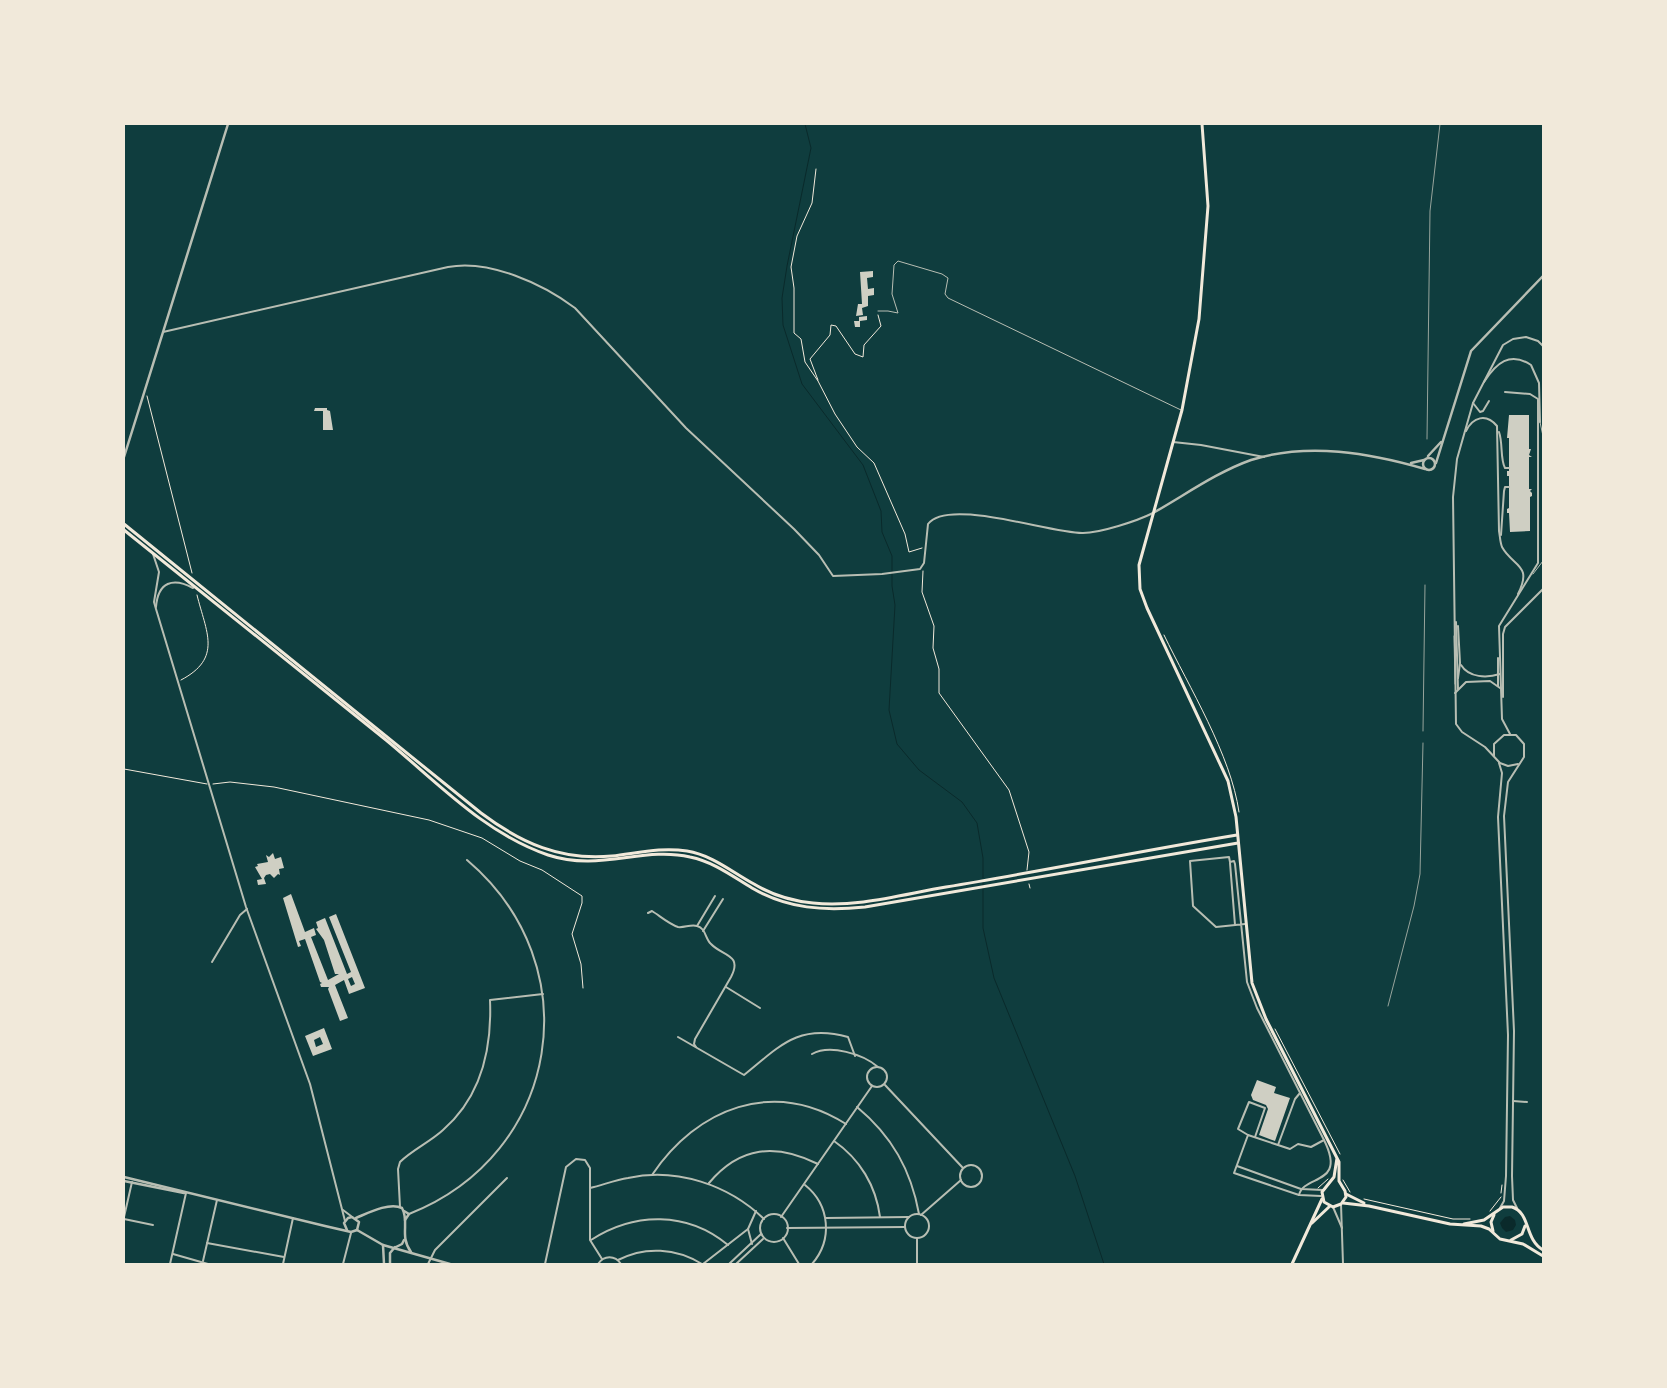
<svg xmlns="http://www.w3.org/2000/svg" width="1667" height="1388" font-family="'DejaVu Sans',sans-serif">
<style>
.water{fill:#0a2a2b}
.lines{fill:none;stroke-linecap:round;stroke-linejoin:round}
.stream{stroke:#0a2a2b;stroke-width:1}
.building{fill:#cfcfc3;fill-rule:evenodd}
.path{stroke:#f1e9da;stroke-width:1}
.service{stroke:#b8beb3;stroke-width:1}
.minor{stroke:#b8beb3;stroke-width:2}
.tertiary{stroke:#b8beb3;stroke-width:2.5}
.secondary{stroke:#f1e9da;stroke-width:3}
.rail{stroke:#97a49c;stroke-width:1}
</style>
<rect width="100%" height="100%" fill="#0f3d3e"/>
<!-- water -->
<path class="water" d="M1510,1216L1515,1220L1516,1225L1513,1230L1506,1232L1502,1228L1500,1223L1505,1217Z"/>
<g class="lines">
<!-- stream -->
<g class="stream">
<path d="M805,124L811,148L787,266L782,298L783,325L802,384L863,465L881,511L882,532L892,556V586L895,605L889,710L897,744L919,770L962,802L977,823L983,858V878"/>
<path d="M983,882V928L994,978L1075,1176L1104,1264"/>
</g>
</g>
<!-- building -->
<g class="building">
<path d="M873,271V277L867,278L868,289L874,288V295L868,296V306L862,308L863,315L856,316L858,304H862L860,272Z"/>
<path d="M867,316V320L860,321V327H855L854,321H859V317Z"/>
<path d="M315,408H327V410L330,411L333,430H323V411H314Z"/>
<path d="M1509,415H1529V449H1531L1529,455L1532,457H1529V489H1532L1530,491L1532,493V496L1530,497V531L1510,532L1509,513H1507V509L1509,508V476H1507V471H1509V438H1507Z"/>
<path d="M273,853L275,859L281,857L284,868L279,869L280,875L278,874L274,878L270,874L266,875L264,878L266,884L258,885L257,880L262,879L255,867L258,866L257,864L268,862L266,855L269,857Z"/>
<path d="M291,894L305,932L314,928L316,935L311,937L328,980L339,974H335L324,940L316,929L318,928L316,922L325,918L347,974L351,972L329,917L336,914L365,988L349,994L344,980L335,985L348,1018L340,1021L328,989L329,987H321L320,984L322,983L320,982L305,939L299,941L301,946L298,947L283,898ZM352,977L355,984L351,986L348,979Z"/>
<path d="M324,1028L332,1049L313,1056L305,1036ZM320,1037L323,1044L316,1047L314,1040Z"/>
<path d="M1257,1080L1276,1087L1274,1093L1290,1098L1275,1141L1259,1135L1268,1109L1266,1105L1253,1100L1251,1095Z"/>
</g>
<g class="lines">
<!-- path -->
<g class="path">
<path d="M816,169L812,203L797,236L791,267L794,288V333L801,339L805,362L818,381L835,414L857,447L874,463L905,534L909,552L922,548"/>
<path d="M818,380L810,359L830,335L831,325L836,326L855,354L863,357L864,345L881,326L878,315"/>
<path d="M147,396L192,573"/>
<path d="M923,571L922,592L934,626L933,648L939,669V693L1009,790L1029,852L1027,870"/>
<path d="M1164,635C1189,687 1231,755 1239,812"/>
<path d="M181,680C223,658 206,632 197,595"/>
<path d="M124,769L207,784"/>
<path d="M213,784L230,782L274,787L429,820L482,838L520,861L542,870L582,896V903L572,934L581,964L583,988"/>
<path d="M1029,884L1030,888"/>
<path d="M1275,1029L1340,1154"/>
<path d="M1343,1180L1350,1192"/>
<path d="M1318,1188L1328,1179"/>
<path d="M1501,1193L1502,1185"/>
<path d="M1364,1199L1453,1219H1470"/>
<path d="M1490,1211L1501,1197"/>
</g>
<!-- service -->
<g class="service">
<path d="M878,311H888L898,313L892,294L894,265L898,261L942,274L948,278L945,294L948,298L1181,410"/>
<path d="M1540,422L1543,436"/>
<path d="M1533,574L1543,561"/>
<path d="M1454,636L1455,684"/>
</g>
<!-- minor -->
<g class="minor">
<path d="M163,332L448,267C489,259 543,284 575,308L686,428L794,529L819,555L833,576L882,574L920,569L924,563L928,524C948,497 1052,534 1083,533C1100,533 1137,521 1153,513"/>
<path d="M1484,382C1496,363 1510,351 1531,365L1539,383L1540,422"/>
<path d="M1505,392L1530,394L1538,399V563L1499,626L1502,719L1510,734"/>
<path d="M1473,403L1480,412L1483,411L1489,401"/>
<path d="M1466,431C1473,417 1486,413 1497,426L1499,531C1500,536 1500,542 1502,547C1513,567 1533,564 1518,594"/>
<path d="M1499,432C1503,443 1500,459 1505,468H1509"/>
<path d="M1173,442L1201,445L1264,457"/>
<path d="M1501,535L1504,491L1505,487H1509"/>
<path d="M153,554L159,572L154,602L156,609L246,907L310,1084L345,1221"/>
<path d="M156,607C158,582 173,577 193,588"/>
<path d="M1456,622L1458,689"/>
<path d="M1498,658V686"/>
<path d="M1461,665C1469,678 1487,678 1500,674"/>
<path d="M1458,678L1460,663L1458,626"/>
<path d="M1455,693L1466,682L1490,681L1500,688"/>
<path d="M1503,697V634L1505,627L1543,589"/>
<path d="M1494,756V744L1504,735H1516L1524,744V757L1508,782L1504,816L1514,1031L1512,1176L1513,1200L1517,1208"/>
<path d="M1499,763L1502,773L1498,817L1508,1035L1506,1176L1504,1201L1500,1208"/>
<path d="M1518,764L1508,766L1500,763L1485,747L1462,732L1456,724L1453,497L1457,459L1473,403L1503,345L1513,339L1526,337L1538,341L1543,346"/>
<path d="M1230,863L1235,925"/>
<path d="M648,913L652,911C660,916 669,924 678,927C684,928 691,924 697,926C706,928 705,939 711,944C722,956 743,954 731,977L695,1039L694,1044L696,1047"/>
<path d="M1245,924C1235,925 1226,926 1216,927L1193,906L1190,861L1229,857L1230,862L1234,861L1235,864L1247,982L1257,1008L1324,1140L1311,1147L1298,1144L1290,1149L1248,1135L1234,1173L1299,1195L1321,1196"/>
<path d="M697,926L715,896"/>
<path d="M703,931L723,899"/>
<path d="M212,962L240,915L247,909"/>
<path d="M726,987L760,1008"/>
<path d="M678,1037L744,1075C779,1047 798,1023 848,1037L855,1056"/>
<path d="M812,1054C830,1044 863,1054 878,1067"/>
<circle cx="877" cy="1077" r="10"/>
<path d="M885,1085L963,1168"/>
<path d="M1513,1101L1527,1102"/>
<path d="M857,1107C892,1136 911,1170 919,1214"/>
<path d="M1248,1135L1238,1129L1249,1102L1265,1108L1255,1137"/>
<path d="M834,1141C860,1159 876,1186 880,1217"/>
<path d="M1278,1145L1295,1099L1300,1093"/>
<circle cx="971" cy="1176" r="11"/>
<path d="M1237,1166L1301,1189L1323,1190"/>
<path d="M652,1175C697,1108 773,1078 846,1124"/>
<path d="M709,1183C740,1146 776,1143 818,1164"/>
<path d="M805,1185C830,1205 833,1240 812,1264"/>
<path d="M590,1188C603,1185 615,1180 628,1178C676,1167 729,1185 764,1219"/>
<path d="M1299,1195C1304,1174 1347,1186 1324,1140"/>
<path d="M1341,1204L1343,1264"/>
<path d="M400,1207L398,1169L400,1162C412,1150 430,1142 443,1130C481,1097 492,1048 490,1000L543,994"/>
<path d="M1333,1207L1342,1228"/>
<path d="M343,1210L351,1216"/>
<path d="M409,1214C561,1154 591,965 467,860"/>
<circle cx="917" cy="1226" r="12"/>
<circle cx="774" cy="1228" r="14"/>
<path d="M921,1215L961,1180"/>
<path d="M124,1217L132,1182"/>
<path d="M781,1217L872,1086"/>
<path d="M826,1218L909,1217"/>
<path d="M124,1219L153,1225"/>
<path d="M787,1228L905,1227"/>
<path d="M783,1238L799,1264"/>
<path d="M917,1238V1264"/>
<path d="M591,1240C634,1212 687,1211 728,1245"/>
<path d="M207,1243L284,1257"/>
<path d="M752,1244L748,1229L756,1211"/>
<path d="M173,1254L208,1264"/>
<path d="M618,1260C645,1246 676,1248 702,1264"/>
<path d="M203,1261L217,1200"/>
<path d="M170,1264L186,1193"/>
<path d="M283,1264L293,1218"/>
<path d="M343,1264L351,1233"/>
<path d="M428,1264L435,1250L507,1178"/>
<path d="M545,1264L566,1167L576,1159L585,1160L590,1168V1240L602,1259"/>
<path d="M598,1264C604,1255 615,1255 621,1264"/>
<path d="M703,1264L748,1229"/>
<path d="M729,1264L761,1234"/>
<path d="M736,1264L763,1239"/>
</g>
<!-- tertiary -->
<g class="tertiary">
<path d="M1428,456L1441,442"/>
<path d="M124,457L228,124"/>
<circle cx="1429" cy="464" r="6"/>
<path d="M1411,463L1424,460"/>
<path d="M1436,463L1471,351L1543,276"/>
<path d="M1153,513C1185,495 1217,472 1251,460C1308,442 1370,453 1425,469"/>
<path d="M124,1177L325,1226L351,1232L357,1230"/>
<path d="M124,1181L184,1193"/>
<path d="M404,1211L409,1214L405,1220"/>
<path d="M356,1218C368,1213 389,1202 402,1208C410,1222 399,1236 411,1252"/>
<path d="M347,1230L344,1223L348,1218L352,1217L359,1222L357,1230"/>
<path d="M357,1230L383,1245L450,1264"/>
<path d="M383,1245L384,1264"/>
<path d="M396,1247L402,1244L404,1240"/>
<path d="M390,1264V1253L395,1247"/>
</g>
<!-- secondary -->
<g class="secondary">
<path d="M1202,124L1208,206L1199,319L1182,410L1139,565L1140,589L1147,608L1228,781L1236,817L1252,983L1266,1019L1339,1162V1181L1345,1191L1346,1197L1341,1204L1333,1207L1324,1202L1322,1192L1334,1177L1337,1158"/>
<path d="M124,524L481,813C521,843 561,861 612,856C638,853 661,847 687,851C712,855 732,872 754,884C772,895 792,901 813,903C856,908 904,894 946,887C1043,871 1140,851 1237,835"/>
<path d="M124,530C211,600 298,670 386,740C437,782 484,833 548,855C600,872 643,846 690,857C714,862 732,876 752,888C788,909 824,911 865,907L1238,843"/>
<path d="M1346,1194L1364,1203"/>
<path d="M1343,1203L1369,1206L1450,1224L1481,1226L1489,1229L1500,1239L1523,1244L1543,1256"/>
<path d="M1312,1223L1330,1206"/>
<path d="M1464,1224L1484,1220L1503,1207H1512C1531,1213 1524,1239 1543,1250"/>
<path d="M1493,1231L1491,1222L1494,1215"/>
<path d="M1511,1240L1522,1234L1525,1226"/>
<path d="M1292,1264L1322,1199"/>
</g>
<!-- rail -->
<g class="rail">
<path d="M1427,439L1430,211L1440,124"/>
<path d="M1423,731L1425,585"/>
<path d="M1388,1006L1414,906L1420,874L1423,743"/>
</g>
</g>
<!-- border -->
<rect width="1667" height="1388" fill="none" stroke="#f1e9da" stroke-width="250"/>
</svg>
